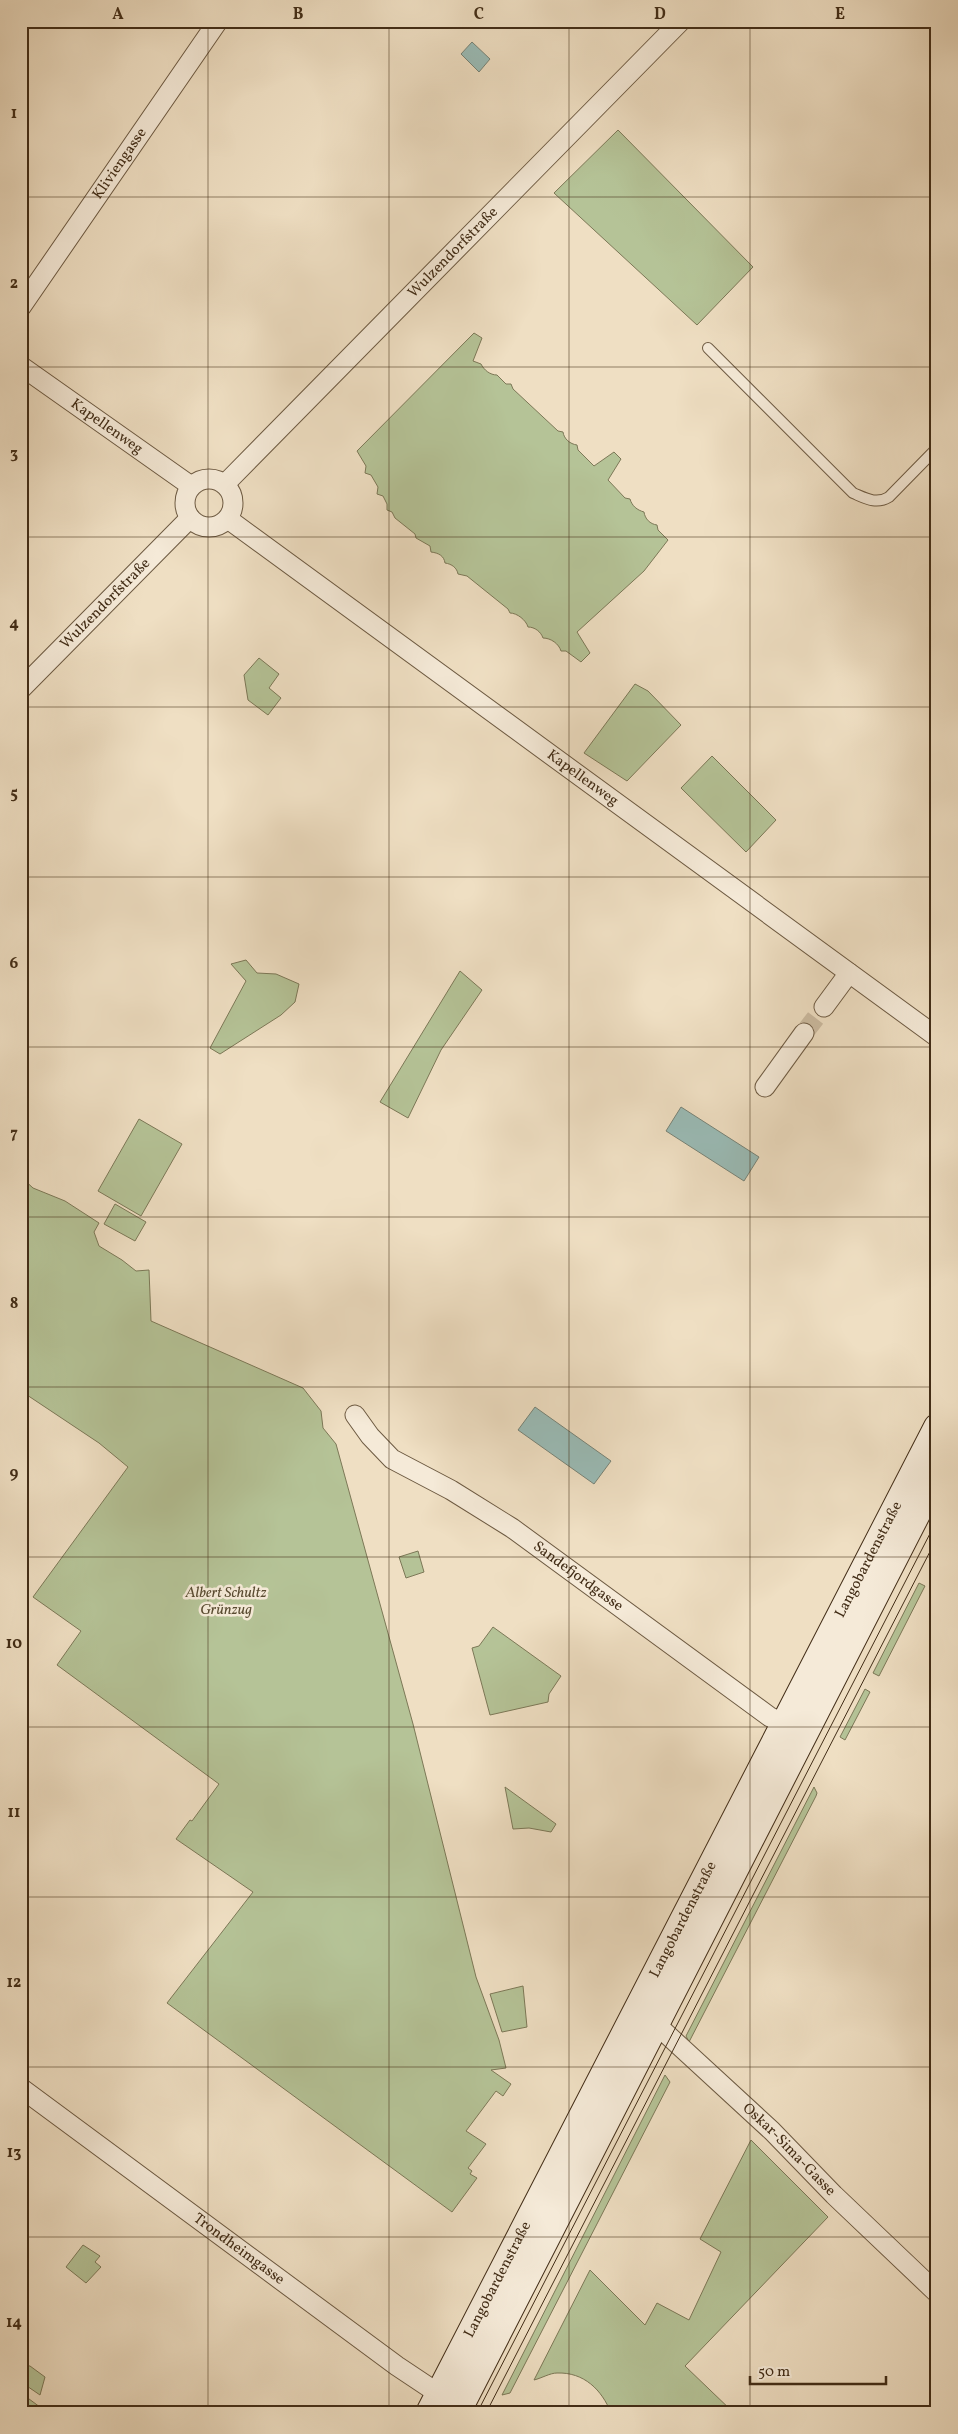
<svg xmlns="http://www.w3.org/2000/svg" width="958" height="2434" font-family="Vollkorn,serif">
<style>
.green{fill:#b5c397;stroke:#7c7857}
.water{fill:#9abcb7;stroke:#778377}
.lines{fill:none;stroke-linecap:round;stroke-linejoin:round}
.street-tunnel{stroke:#ccbba1;stroke-width:19;stroke-dasharray:19 9;stroke-linecap:butt}
.lane-casing{stroke:#6d5a42;stroke-width:12}
.street-casing{stroke:#6d5a42;stroke-width:21}
.secondary-casing{stroke:#422d17;stroke-width:28}
.lane{stroke:#f5ead8;stroke-width:10}
.street{stroke:#f5ead8;stroke-width:19}
.secondary{stroke:#f5ead8;stroke-width:26}
.tram{stroke:#422d17;stroke-width:1}
.grid{fill:none;stroke:#422d17;stroke-width:1;stroke-opacity:0.55}
.labels{text-anchor:middle;dominant-baseline:central;stroke-width:5;stroke-linejoin:round;paint-order:stroke}
.street-label{font-size:15px;fill:#422d17;stroke:#f5ead8}
.park-label{font-size:15px;font-style:italic;fill:#594b31;stroke:#f5ead8}
.neatline{fill:none;stroke:#422d17;stroke-width:2}
.grid-label{font-size:16px;text-anchor:middle;font-weight:bold;fill:#422d17}
</style>
<rect width="100%" height="100%" fill="#efdfc3"/>
<filter id="stains"><feTurbulence type="fractalNoise" baseFrequency=".004" numOctaves="4"/><feColorMatrix values="0 0 0 0 .2 0 0 0 0 .09 0 0 0 0 .02 0 0 0 .5 -.17"/></filter>
<radialGradient id="worn" r=".72"><stop offset=".6" stop-color="#630" stop-opacity="0"/><stop offset="1" stop-color="#630" stop-opacity=".3"/></radialGradient>
<!-- green -->
<g class="green">
<path d="M618,130L753,267L697,325L554,193Z"/>
<path d="M474,333L482,338L473,361L481,364C484,370 490,375 497,375L506,384H511L513,389L558,431L563,432C564,439 570,444 577,445L578,450L594,466L614,452L621,459L608,480L625,498L630,499C632,506 637,510 644,512C645,519 650,524 657,525L658,530L668,540L644,571L577,632L590,653L581,662L566,651H561C559,644 551,638 543,638C541,632 535,627 528,627C526,620 517,613 510,613L508,609L467,576L458,574C457,568 452,564 445,563C444,556 439,553 431,552L430,546L416,538L415,534L395,518L392,512L387,510V504L383,496L377,494L378,487L371,475L365,473L366,466L357,451Z"/>
<path d="M259,658L279,674L269,688L281,698L268,715L248,700L244,675Z"/>
<path d="M635,684L648,691L681,725L627,781L584,753Z"/>
<path d="M712,756L776,820L746,852L681,788Z"/>
<path d="M246,960L257,973L276,974L299,984L295,1002L281,1015L220,1054L210,1048L246,981L231,964Z"/>
<path d="M460,971L482,990L441,1050L408,1118L380,1102Z"/>
<path d="M139,1119L182,1144L141,1216L98,1191Z"/>
<path d="M21,1177L33,1188L65,1201L99,1223L94,1232L99,1246L122,1260L136,1271L149,1270L151,1321L303,1388L321,1411L323,1428L336,1444L413,1724L476,1977L499,2040L506,2068L491,2070L511,2084L503,2096L496,2091L466,2131L486,2144L468,2168L472,2171L470,2174L477,2178L452,2212L167,2003L253,1892L176,1839L190,1820L192,1821L219,1784L57,1665L81,1631L33,1597L128,1467L99,1443L21,1391Z"/>
<path d="M115,1204L146,1222L135,1241L104,1224Z"/>
<path d="M418,1551L424,1572L406,1578L399,1557Z"/>
<path d="M919,1583L925,1586L879,1676L873,1673Z"/>
<path d="M493,1627L561,1676L549,1694L548,1702L490,1715L472,1648L479,1646Z"/>
<path d="M865,1689L870,1692L845,1740L840,1737Z"/>
<path d="M505,1787L556,1824L551,1832L529,1828L513,1829Z"/>
<path d="M814,1787L817,1793L816,1796L689,2042L686,2036Z"/>
<path d="M523,1986L527,2027L502,2032L490,1994Z"/>
<path d="M665,2075L670,2082L510,2393L502,2395Z"/>
<path d="M751,2140L828,2217L685,2366L734,2413H611C602,2390 584,2372 557,2373C550,2373 542,2378 534,2380L590,2270L645,2325L657,2303L689,2320L721,2252L700,2239Z"/>
<path d="M83,2245L100,2256L95,2262L101,2267L86,2283L66,2267Z"/>
<path d="M21,2365L30,2366L45,2377L40,2395L21,2382Z"/>
<path d="M21,2393L48,2413H21Z"/>
</g>
<!-- water -->
<g class="water">
<path d="M472,42L490,59L479,72L461,54Z"/>
<path d="M681,1107L759,1157L744,1181L666,1131Z"/>
<path d="M535,1407L611,1461L594,1484L518,1430Z"/>
</g>
<g class="lines">
<!-- street-tunnel -->
<path class="street-tunnel" d="M804,1033L824,1007"/>
<!-- lane casing -->
<g class="lane-casing">
<path id="lane" d="M708,348L853,493C865,498 876,505 889,497L937,448"/>
</g>
<!-- street casing -->
<g class="street-casing">
<g id="street">
<path id="s1" d="M21,307L218,21"/>
<path id="s2" d="M21,366L191,486"/>
<circle cx="209" cy="503" r="24"/>
<path id="s3" d="M225,484L681,21"/>
<path id="s4" d="M228,519L937,1037"/>
<path id="s5" d="M21,689L190,518"/>
<path d="M824,1007L849,973"/>
<path d="M765,1087L804,1033"/>
<path id="s6" d="M355,1415L370,1436L392,1459L451,1490L512,1528L770,1717L795,1728"/>
<path id="s7" d="M647,2016L772,2131L834,2195L937,2293"/>
<path id="s8" d="M21,2088L397,2366L448,2400"/>
</g>
</g>
<!-- secondary casing -->
<g class="secondary-casing">
<g id="secondary">
<path id="s9" d="M429,2413L937,1427"/>
<path d="M457,2413L937,1475"/>
</g>
</g>
<!-- lane -->
<use href="#lane" class="lane"/>
<!-- street -->
<use href="#street" class="street"/>
<!-- secondary -->
<use href="#secondary" class="secondary"/>
<!-- tram -->
<g class="tram">
<path d="M477,2413L937,1520"/>
<path d="M486,2413L937,1538"/>
</g>
</g>
<!-- grid -->
<path class="grid" d="M208,21V2413M389,21V2413M569,21V2413M750,21V2413M21,197H937M21,367H937M21,537H937M21,707H937M21,877H937M21,1047H937M21,1217H937M21,1387H937M21,1557H937M21,1727H937M21,1897H937M21,2067H937M21,2237H937"/>
<g class="labels">
<!-- street labels -->
<g class="street-label">
<text stroke="none"><textPath href="#s1" startOffset="174">Kliviengasse</textPath></text>
<text stroke="none"><textPath href="#s3" startOffset="325">Wulzendorfstraße</textPath></text>
<text stroke="none"><textPath href="#s2" startOffset="105">Kapellenweg</textPath></text>
<text stroke="none"><textPath href="#s5" startOffset="120">Wulzendorfstraße</textPath></text>
<text stroke="none"><textPath href="#s4" startOffset="439">Kapellenweg</textPath></text>
<text stroke="none"><textPath href="#s9" startOffset="960">Langobardenstraße</textPath></text>
<text stroke="none"><textPath href="#s6" startOffset="278">Sandefjordgasse</textPath></text>
<text stroke="none"><textPath href="#s9" startOffset="555">Langobardenstraße</textPath></text>
<text stroke="none"><textPath href="#s7" startOffset="195">Oskar-Sima-Gasse</textPath></text>
<text stroke="none"><textPath href="#s8" startOffset="271">Trondheimgasse</textPath></text>
<text stroke="none"><textPath href="#s9" startOffset="150">Langobardenstraße</textPath></text>
</g>
<!-- park labels -->
<g class="park-label">
<text x="226" y="1593">Albert Schultz<tspan x="226" dy="17">Grünzug</tspan></text>
</g>
</g>
<!-- margin -->
<rect width="958" height="2434" fill="none" stroke="#efdfc3" stroke-width="55"/>
<!-- scale -->
<path d="M750 2376v8h136v-8" fill="none" stroke="#422d17" stroke-width="2.5"/>
<text x="758" y="2376" font-size="15" fill="#422d17" stroke="#f5ead8" stroke-width="4" paint-order="stroke">50 m</text>
<rect x="28" y="28" width="902" height="2378" class="neatline"/>
<g class="grid-label">
<text x="118" y="19">A</text>
<text x="298" y="19">B</text>
<text x="479" y="19">C</text>
<text x="660" y="19">D</text>
<text x="840" y="19">E</text>
<text x="14" y="118">1</text>
<text x="14" y="288">2</text>
<text x="14" y="458">3</text>
<text x="14" y="628">4</text>
<text x="14" y="798">5</text>
<text x="14" y="968">6</text>
<text x="14" y="1138">7</text>
<text x="14" y="1308">8</text>
<text x="14" y="1478">9</text>
<text x="14" y="1648">10</text>
<text x="14" y="1817">11</text>
<text x="14" y="1987">12</text>
<text x="14" y="2157">13</text>
<text x="14" y="2327">14</text>
</g>
<rect width="100%" height="100%" filter="url(#stains)"/>
<rect width="100%" height="100%" fill="url(#worn)"/>
</svg>
